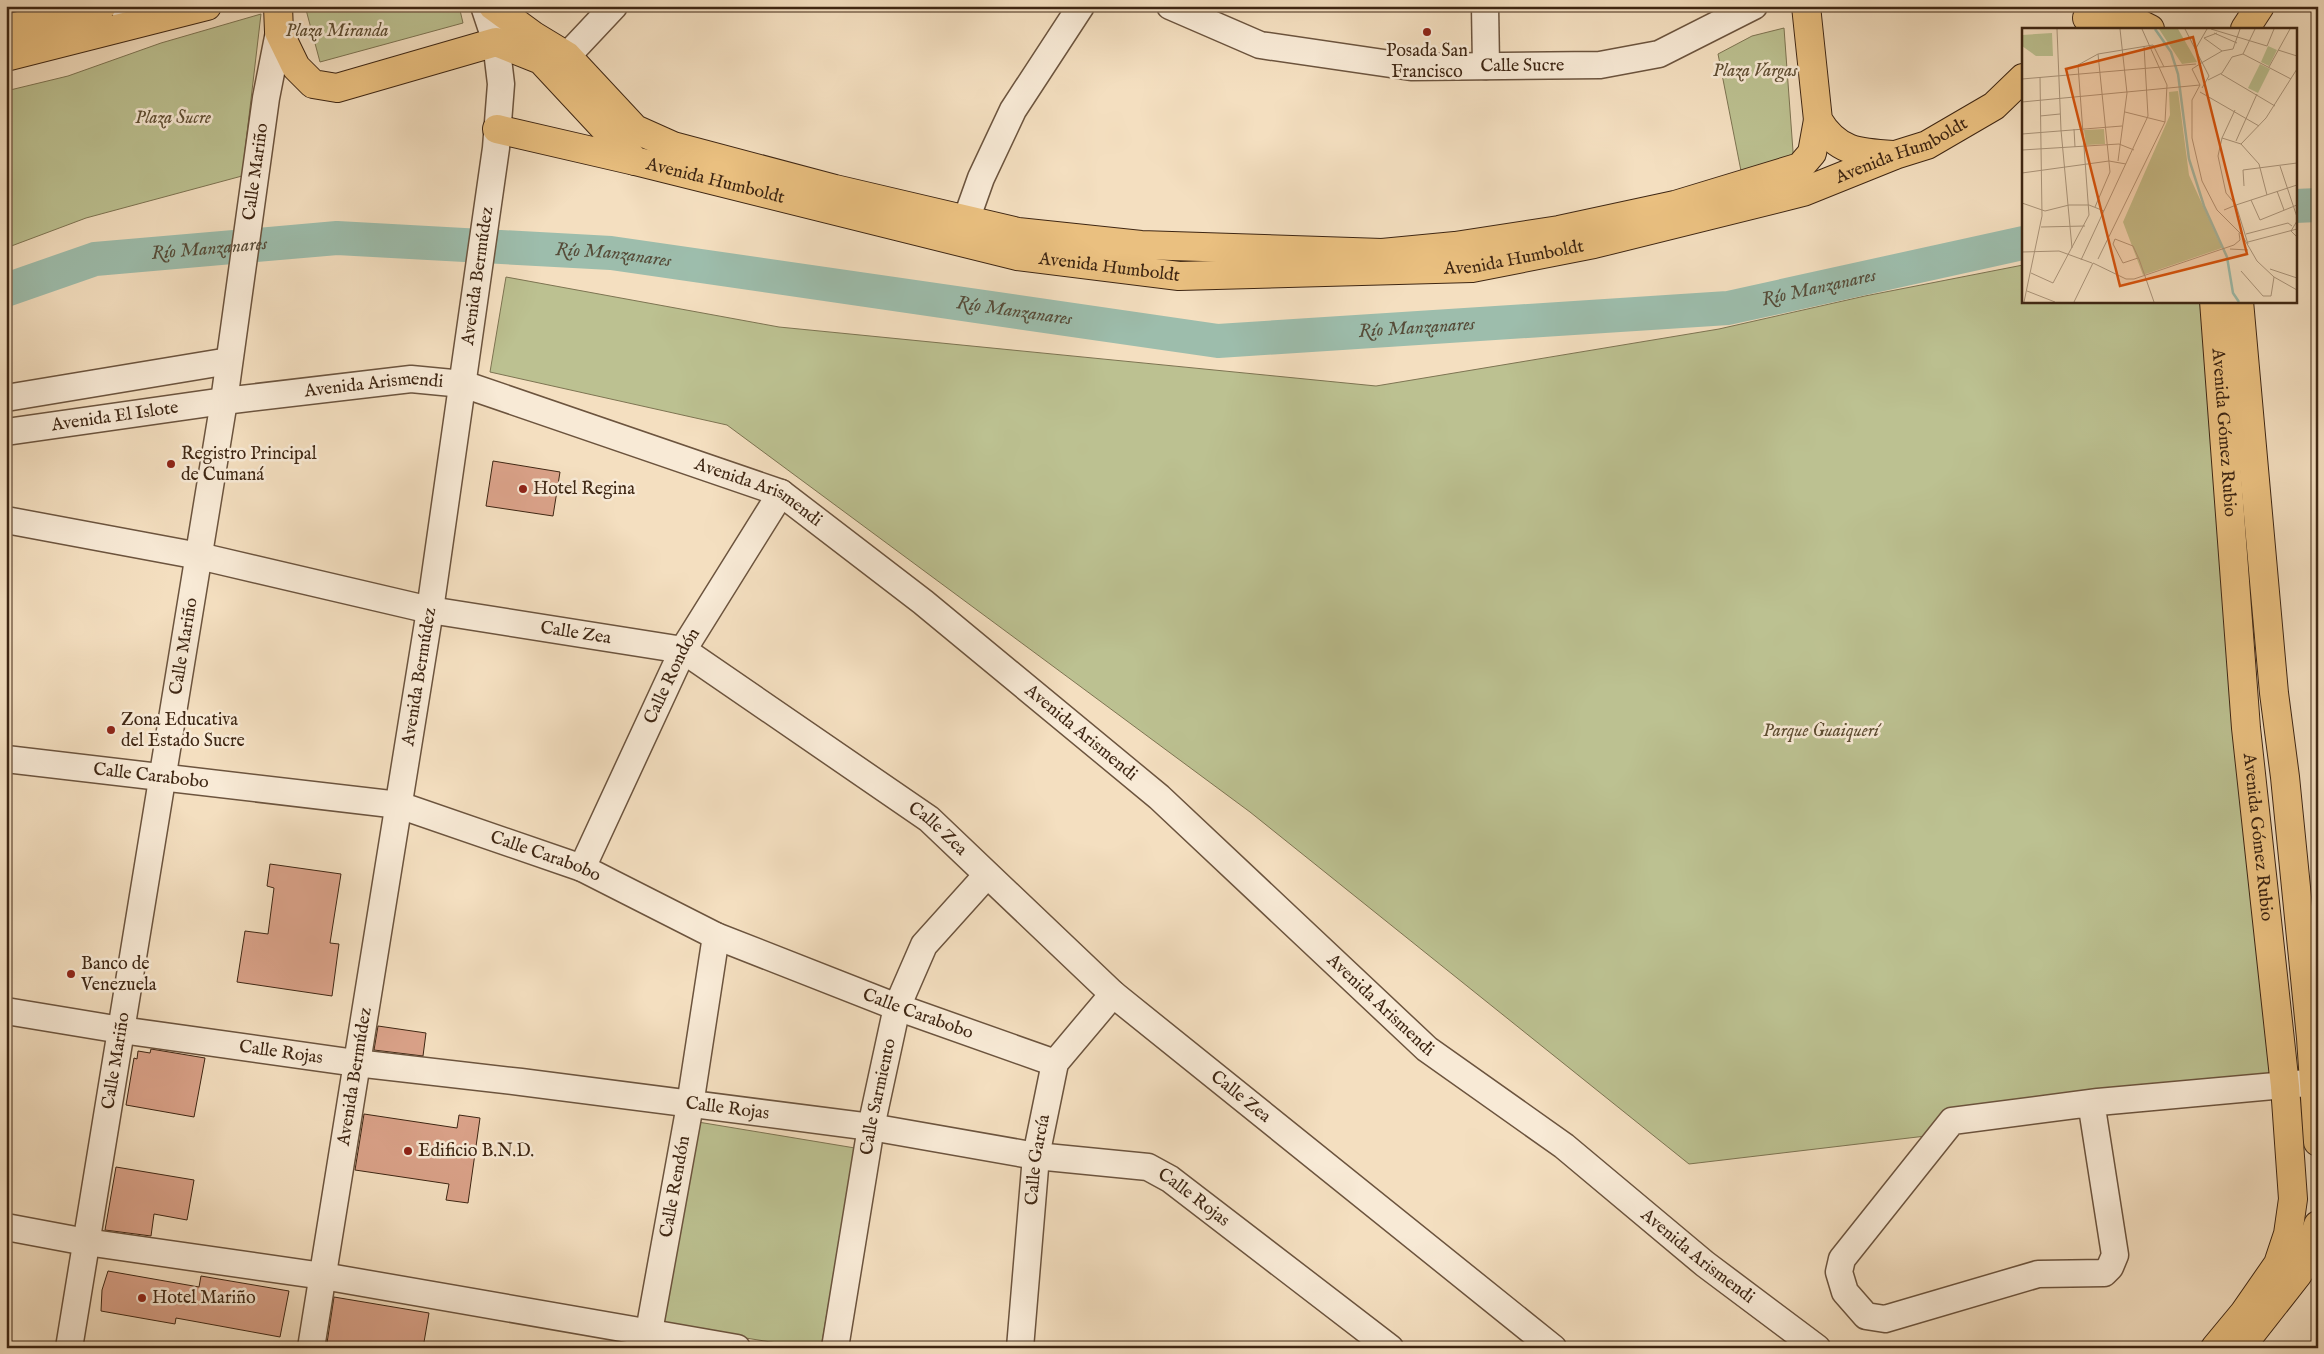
<svg xmlns="http://www.w3.org/2000/svg" width="2324" height="1354" font-family="'IM FELL English',serif">
<style>
.green{fill:#bcc191;stroke:#7d7452}
.lines{fill:none;stroke-linecap:round;stroke-linejoin:round}
.river{stroke:#9dbdac;stroke-width:34}
.building{fill:#daa289;stroke:#3e2613}
.minor-casing{stroke:#6c543e;stroke-width:29}
.major-casing{stroke:#3e2613;stroke-width:30}
.minor{stroke:#f8ead6;stroke-width:26}
.major{stroke:#eac080;stroke-width:28}
.poi-dot{fill:#8f2418;stroke:#f8ead6;stroke-width:2}
.labels{text-anchor:middle;dominant-baseline:central;stroke-width:5;stroke-linejoin:round;paint-order:stroke}
.park-label{font-size:18px;font-style:italic;fill:#5e4d32;stroke:#f8ead6}
.poi-label{font-size:18px;fill:#3e2613;stroke:#f8ead6;text-anchor:start}
.street-label{font-size:18px;fill:#3e2613;stroke:#f8ead6}
.water-label{font-size:19px;font-style:italic;fill:#564c39;stroke:#f8ead6}
.inset-river{fill:none;stroke:#9dbdac;stroke-width:2.5}
.inset-road{fill:none;stroke:#ab957b;stroke-width:1}
.view{fill:#d7540d;fill-opacity:0.15;stroke:#d7540d;stroke-width:2.5}
.inset-edge{fill:none;stroke:#3e2613;stroke-width:2.5}
</style>
<rect width="100%" height="100%" fill="#f4dfc0"/>
<filter id="stains"><feTurbulence type="fractalNoise" baseFrequency=".004" numOctaves="4"/><feColorMatrix values="0 0 0 0 .2 0 0 0 0 .09 0 0 0 0 .02 0 0 0 .5 -.17"/></filter>
<radialGradient id="worn" r=".72"><stop offset=".6" stop-color="#630" stop-opacity="0"/><stop offset="1" stop-color="#630" stop-opacity=".3"/></radialGradient>
<!-- green -->
<g class="green">
<path d="M305,6H459L463,23L320,62Z"/>
<path d="M261,14L242,176L86,218L6,248V91L68,76L161,43Z"/>
<path d="M1784,28L1794,165L1742,176L1718,54L1752,36Z"/>
<path d="M2023,265V301H2203L2273,1095L1689,1164L1250,812L727,425L490,372L506,277L779,327L1376,386L1719,329L1865,296Z"/>
<path d="M698,1122L855,1148L821,1348H809L663,1325Z"/>
</g>
<g class="lines">
<!-- river -->
<g class="river">
<path d="M2295,206L2318,205"/>
<path id="s1" d="M6,290L95,259L337,238L611,253L1218,341L1728,308L2023,243"/>
</g>
</g>
<!-- building -->
<g class="building">
<path d="M493,461L560,472L553,516L486,506Z"/>
<path d="M270,864L341,874L330,943L339,944L332,996L237,982L245,931L268,934L274,888L267,886Z"/>
<path d="M378,1026L426,1033L423,1056L374,1050Z"/>
<path d="M151,1049L205,1058L194,1117L126,1105L134,1058L137,1059L138,1051L150,1053Z"/>
<path d="M364,1114L457,1128L459,1115L480,1118L468,1203L446,1200L449,1184L355,1170Z"/>
<path d="M116,1167L194,1180L187,1220L154,1214L151,1236L105,1230Z"/>
<path d="M108,1271L199,1287L201,1276L289,1291L280,1337L176,1318L175,1324L101,1311L102,1290Z"/>
<path d="M334,1297L429,1313L423,1348H355L327,1343Z"/>
</g>
<g class="lines">
<!-- minor casing -->
<g class="minor-casing">
<g id="minor">
<path d="M123,6L132,25"/>
<path id="s2" d="M1170,6L1260,45L1411,67L1600,65L1659,54L1754,6"/>
<path d="M1485,6L1486,66"/>
<path d="M567,56L614,6"/>
<path d="M966,220L981,178L1013,110L1081,6"/>
<path d="M6,398L229,361"/>
<path id="s3" d="M6,432L224,401L411,379L463,384L781,493L923,602L1159,797L1427,1049L1564,1146L1705,1264L1817,1348"/>
<path id="s4" d="M6,520L199,556L430,610L683,650L929,819L1113,994L1553,1348"/>
<path id="s5" d="M6,759L399,805L582,868L716,936L897,1007L1055,1063"/>
<path id="s6" d="M582,868L683,650L781,493"/>
<path id="s7" d="M6,1011L121,1030L356,1063L521,1082L871,1127L1036,1156L1148,1167L1170,1179L1390,1348"/>
<path d="M2094,1104L2092,1108L2115,1255L2110,1267L2104,1273L2038,1274L1885,1319L1866,1316L1845,1292L1839,1272L1842,1259L1952,1121L2098,1102L2307,1083"/>
<path d="M6,1227L86,1242L323,1276L737,1348"/>
<path id="s8" d="M69,1348L224,401L266,98L279,32"/>
<path id="s9" d="M311,1348L430,610L496,148L501,84L496,42L484,6"/>
<path id="s10" d="M646,1348L690,1105L716,936"/>
<path id="s11" d="M835,1348L871,1127L897,1007L924,945L987,875"/>
<path id="s12" d="M1020,1348L1036,1156L1055,1063L1113,994"/>
</g>
</g>
<!-- major casing -->
<g class="major-casing">
<g id="major">
<path id="s13" d="M278,6L279,32L296,67L313,84L337,88L496,42L541,60L635,161L1017,256L1179,276L1472,268L1594,244L1803,192L1895,155L1927,145L1994,106L2023,78"/>
<path d="M493,6L534,36L567,56L635,129L673,146L835,189L1018,232L1141,245L1382,253L1455,246L1559,230L1675,205L1800,167L1812,153L1818,120"/>
<path d="M1806,6L1818,120C1837,152 1859,153 1894,155"/>
<path d="M2087,18L2132,20L2150,29"/>
<path d="M6,29L102,6"/>
<path d="M2245,29L2260,6"/>
<path d="M6,57L207,6"/>
<path d="M497,129L635,161"/>
<path id="s14" d="M2214,301L2246,728L2285,1086L2293,1199L2288,1234L2278,1264L2244,1313L2215,1348"/>
<path d="M2239,301L2274,693L2285,777L2311,1038L2318,1142"/>
<path d="M2240,1348L2298,1274L2305,1263L2318,1225"/>
</g>
</g>
<!-- minor -->
<use href="#minor" class="minor"/>
<!-- major -->
<use href="#major" class="major"/>
</g>
<!-- markers -->
<g class="poi-dot">
<circle cx="1427" cy="32" r="5"/>
<circle cx="171" cy="464" r="5"/>
<circle cx="523" cy="489" r="5"/>
<circle cx="111" cy="730" r="5"/>
<circle cx="71" cy="974" r="5"/>
<circle cx="408" cy="1151" r="5"/>
<circle cx="142" cy="1298" r="5"/>
</g>
<g class="labels">
<!-- park labels -->
<g class="park-label">
<text x="337" y="31">Plaza Miranda</text>
<text x="1755" y="71">Plaza Vargas</text>
<text x="173" y="118">Plaza Sucre</text>
<text x="1821" y="731">Parque Guaiquerí</text>
</g>
<!-- poi labels -->
<g class="poi-label">
<text x="1427" y="51" text-anchor="middle">Posada San<tspan x="1427" dy="21">Francisco</tspan></text>
<text x="181" y="454">Registro Principal<tspan x="181" dy="21">de Cumaná</tspan></text>
<text x="533" y="489">Hotel Regina</text>
<text x="121" y="720">Zona Educativa<tspan x="121" dy="21">del Estado Sucre</tspan></text>
<text x="81" y="964">Banco de<tspan x="81" dy="21">Venezuela</tspan></text>
<text x="418" y="1151">Edificio B.N.D.</text>
<text x="152" y="1298">Hotel Mariño</text>
</g>
<!-- street labels -->
<g class="street-label">
<text stroke="none"><textPath href="#s2" startOffset="362">Calle Sucre</textPath></text>
<text stroke="none"><textPath href="#s13" startOffset="1762">Avenida Humboldt</textPath></text>
<text stroke="none"><textPath href="#s8" startOffset="1191">Calle Mariño</textPath></text>
<text stroke="none"><textPath href="#s13" startOffset="548">Avenida Humboldt</textPath></text>
<text stroke="none"><textPath href="#s13" startOffset="1358">Avenida Humboldt</textPath></text>
<text stroke="none"><textPath href="#s13" startOffset="952">Avenida Humboldt</textPath></text>
<text stroke="none"><textPath href="#s9" startOffset="1085">Avenida Bermúdez</textPath></text>
<text stroke="none"><textPath href="#s3" startOffset="371">Avenida Arismendi</textPath></text>
<text stroke="none"><textPath href="#s3" startOffset="110">Avenida El Islote</textPath></text>
<text stroke="none"><textPath href="#s14" startOffset="132">Avenida Gómez Rubio</textPath></text>
<text stroke="none"><textPath href="#s3" startOffset="776">Avenida Arismendi</textPath></text>
<text stroke="none"><textPath href="#s4" startOffset="581">Calle Zea</textPath></text>
<text stroke="none"><textPath href="#s8" startOffset="711">Calle Mariño</textPath></text>
<text stroke="none"><textPath href="#s6" startOffset="212">Calle Rondón</textPath></text>
<text stroke="none"><textPath href="#s9" startOffset="680">Avenida Bermúdez</textPath></text>
<text stroke="none"><textPath href="#s3" startOffset="1181">Avenida Arismendi</textPath></text>
<text stroke="none"><textPath href="#s5" startOffset="146">Calle Carabobo</textPath></text>
<text stroke="none"><textPath href="#s4" startOffset="1001">Calle Zea</textPath></text>
<text stroke="none"><textPath href="#s14" startOffset="538">Avenida Gómez Rubio</textPath></text>
<text stroke="none"><textPath href="#s5" startOffset="551">Calle Carabobo</textPath></text>
<text stroke="none"><textPath href="#s3" startOffset="1586">Avenida Arismendi</textPath></text>
<text stroke="none"><textPath href="#s5" startOffset="956">Calle Carabobo</textPath></text>
<text stroke="none"><textPath href="#s7" startOffset="278">Calle Rojas</textPath></text>
<text stroke="none"><textPath href="#s8" startOffset="291">Calle Mariño</textPath></text>
<text stroke="none"><textPath href="#s9" startOffset="275">Avenida Bermúdez</textPath></text>
<text stroke="none"><textPath href="#s11" startOffset="255">Calle Sarmiento</textPath></text>
<text stroke="none"><textPath href="#s4" startOffset="1406">Calle Zea</textPath></text>
<text stroke="none"><textPath href="#s7" startOffset="728">Calle Rojas</textPath></text>
<text stroke="none"><textPath href="#s12" startOffset="189">Calle García</textPath></text>
<text stroke="none"><textPath href="#s10" startOffset="164">Calle Rendón</textPath></text>
<text stroke="none"><textPath href="#s7" startOffset="1208">Calle Rojas</textPath></text>
<text stroke="none"><textPath href="#s3" startOffset="1991">Avenida Arismendi</textPath></text>
</g>
<!-- water labels -->
<g class="water-label">
<text stroke="none"><textPath href="#s1" startOffset="209">Río Manzanares</textPath></text>
<text stroke="none"><textPath href="#s1" startOffset="614">Río Manzanares</textPath></text>
<text stroke="none"><textPath href="#s1" startOffset="1829">Río Manzanares</textPath></text>
<text stroke="none"><textPath href="#s1" startOffset="1019">Río Manzanares</textPath></text>
<text stroke="none"><textPath href="#s1" startOffset="1424">Río Manzanares</textPath></text>
</g>
</g>
<!-- overview -->
<g transform="translate(2022 28)">
<rect width="275" height="275" fill="#f4dfc0"/>
<path d="M137,1H156L175,34L160,36ZM30,5L31,28H14L0,18V7ZM246,18L255,22L247,38L239,34ZM238,36L248,41L236,65L226,60ZM156,63L167,147L200,220L121,247L101,194L148,87L147,64ZM82,101L83,116L64,117L62,102Z" fill="#bcc191"/>
<path class="inset-river" d="M133,1L149,24L156,46L167,131L182,178L205,229L211,265L217,274"/>
<path class="inset-road" d="M35,1L39,102L50,220M163,1L187,48L180,60M189,1L245,18L252,1M192,5L215,15M195,5L182,10L200,23M174,20L185,1M256,22L275,28M221,26L269,51M221,26L233,1M181,34L200,23L211,21L218,1M181,34L170,41L178,57L170,72V110L180,153L195,182L220,207L235,233L252,249L275,262M247,39L268,1M199,46L253,78M0,51L174,36M186,52L200,45L210,29L221,26M178,64L237,98M0,74L178,57M213,82L200,110L196,128L204,165L214,177L275,157M103,84L143,94M18,88L38,86M52,101L53,119M0,106L100,98M200,110L219,116L237,136L245,167M214,113L235,66M219,116L244,90L275,41M0,122L97,116L112,122M96,133L105,65L98,1M258,138L275,189M0,145L87,133L104,136M222,158L221,142L275,135M255,163L262,182M229,172L238,192L275,177M0,175L23,183L47,177H67L82,183M73,179L88,144L76,26M202,182L214,177L226,216M275,193L269,203L275,209M19,199L63,198M224,206L266,195L270,198M226,214L275,201M208,221L226,222M0,224L37,223L70,235M116,230L101,235L91,216L93,211L111,218L117,231L132,274M76,231L143,94L145,57L120,1M59,232L126,88L122,18M248,241L275,250M219,243L241,268H249L252,249M9,245L31,255L67,187L56,37L76,26L131,17L142,39M5,263L33,274M2,274L20,188L18,49M52,274L71,235L104,251H112L212,217L218,212L217,205"/>
<path class="view" d="M171,9L225,226L98,258L44,41Z"/>
<rect width="275" height="275" class="inset-edge"/>
</g>
<!-- margin -->
<rect width="2324" height="1354" fill="none" stroke="#f4dfc0" stroke-width="25"/>
<rect x="8" y="8" width="2309" height="1339" fill="none" stroke="#3e2613" stroke-width="2.5"/>
<rect x="12" y="12" width="2299" height="1329" fill="none" stroke="#3e2613"/>
<rect width="100%" height="100%" filter="url(#stains)"/>
<rect width="100%" height="100%" fill="url(#worn)"/>
</svg>
